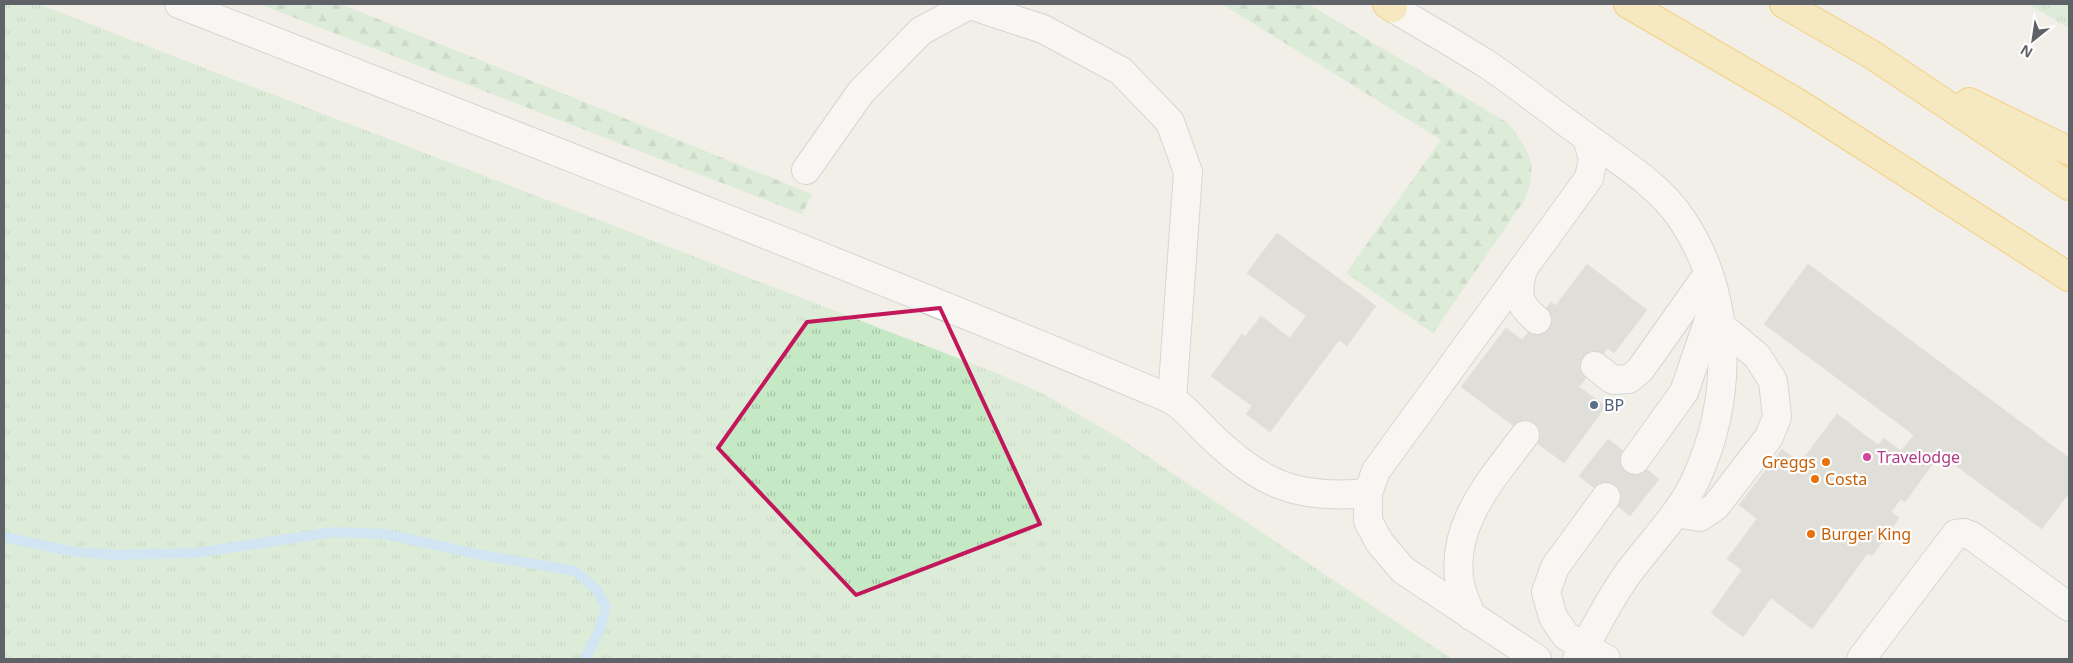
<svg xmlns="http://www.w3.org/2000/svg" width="2073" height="663" font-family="'Noto Sans',sans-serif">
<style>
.grass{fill:url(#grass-tufts)}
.forest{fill:url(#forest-firs)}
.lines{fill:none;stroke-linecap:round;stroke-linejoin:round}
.stream{stroke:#aadaff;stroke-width:10}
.building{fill:#cccac5;stroke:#d6d1c6}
.minor-tunnel{stroke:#ccccc8;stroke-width:28;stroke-dasharray:28 14;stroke-linecap:butt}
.minor-casing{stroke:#b5b8bc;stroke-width:30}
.highway-casing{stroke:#f9ab00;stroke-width:30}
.minor{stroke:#fff;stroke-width:28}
.highway{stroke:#fde293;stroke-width:28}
.marked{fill:none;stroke:#c2185b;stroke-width:4;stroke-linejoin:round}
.service-dot{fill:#5c6f8a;stroke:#fff;stroke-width:2}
.hotel-dot{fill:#d1479c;stroke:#fff;stroke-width:2}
.food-dot{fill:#e8710a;stroke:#fff;stroke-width:2}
.labels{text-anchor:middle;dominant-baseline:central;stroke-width:4.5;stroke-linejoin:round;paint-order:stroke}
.service-label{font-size:16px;fill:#4e5e75;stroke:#fff;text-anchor:start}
.hotel-label{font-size:16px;fill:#b23c85;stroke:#fff;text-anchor:start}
.food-label{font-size:16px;fill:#c56008;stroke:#fff;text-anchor:start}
</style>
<defs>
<pattern id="grass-tufts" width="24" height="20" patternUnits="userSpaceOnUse" patternTransform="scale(1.25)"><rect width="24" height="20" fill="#c5e8c5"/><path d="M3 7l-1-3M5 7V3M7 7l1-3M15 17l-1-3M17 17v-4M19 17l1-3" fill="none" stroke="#a3c0a4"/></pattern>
<pattern id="forest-firs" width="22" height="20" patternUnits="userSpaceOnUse" patternTransform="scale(1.25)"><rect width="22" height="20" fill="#c5e8c5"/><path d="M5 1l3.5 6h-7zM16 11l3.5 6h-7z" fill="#a3c0a4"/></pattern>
</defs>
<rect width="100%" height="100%" fill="#f1efe8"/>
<!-- grass -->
<g class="grass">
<path d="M4,4H38L999,374L1043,394L1121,439L1452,659H4Z"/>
<path d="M2028,4H2069V28Z"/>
</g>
<!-- forest -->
<g class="forest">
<path d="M259,4H341L812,194L802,214Z"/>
<path d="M1222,4H1308L1508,123C1529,151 1539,164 1525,199L1433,333L1346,273L1441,140Z"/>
</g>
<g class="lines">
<!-- stream -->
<path class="stream" d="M4,537L69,551L114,555L195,553L334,532L385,534L482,555L575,571L596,589L606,607L599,631L585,659"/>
</g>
<!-- building -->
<g class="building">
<path d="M1277,233L1376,306L1347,346L1339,340L1270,432L1246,414L1252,406L1211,376L1242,334L1245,337L1261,316L1290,338L1306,316L1247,273Z"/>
<path d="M1587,264L1647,310L1614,353L1554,308Z"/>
<path d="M1808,264L2069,458V493L2042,529L1940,454L1905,502L1901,499L1891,512L1899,518L1872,556L1868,553L1812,629L1771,598L1743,637L1711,613L1742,570L1727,559L1757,519L1739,505L1782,449L1800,463L1837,414L1878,445L1884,438L1901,451L1914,435L1764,324Z"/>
<path d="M1551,302L1610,345L1579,387L1606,406L1564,463L1461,387L1506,328L1522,340Z"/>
<path d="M1608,439L1659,479L1630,516L1579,476Z"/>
</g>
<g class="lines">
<!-- minor-tunnel -->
<g class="minor-tunnel">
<path d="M1537,320L1583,357"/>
<path d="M1525,435L1583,357L1595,366"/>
<path d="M1606,497L1635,460"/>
</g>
<!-- minor casing -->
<g class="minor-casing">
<g id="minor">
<path d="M179,4C509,133 839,261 1166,397C1183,404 1197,423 1210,435C1261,484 1296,500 1368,493"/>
<path d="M967,4L1043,29L1121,71L1170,122L1188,172L1172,400"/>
<path d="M1393,8C1425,27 1457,45 1488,65C1522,88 1554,114 1588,138C1620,162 1658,184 1681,218C1733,295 1734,396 1696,479C1680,514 1652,541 1629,572C1609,599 1595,630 1577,659"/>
<path d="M806,170L861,92L921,31L969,5"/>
<path d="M1523,269C1517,293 1516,303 1537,320"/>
<path d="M1595,366L1613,380L1629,379L1640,370L1708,274"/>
<path d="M1635,460L1684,392L1715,302"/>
<path d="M1676,513L1700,517L1716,506L1769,437L1777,417L1773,381L1757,356L1721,326"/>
<path d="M1471,616C1468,606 1462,595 1460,584C1449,525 1493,478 1525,435"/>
<path d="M1537,659L1403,570L1380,543L1368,521V493L1376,471L1589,178L1593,159L1587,138"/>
<path d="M1606,659L1566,636L1553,617L1546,592L1555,567L1606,497"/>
<path d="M1861,659L1956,534L1964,533L1972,536L2069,607"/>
</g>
</g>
<!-- highway casing -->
<g class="highway-casing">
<g id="highway">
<path d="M1387,4L1393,8"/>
<path d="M1628,4L1796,102L2069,277"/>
<path d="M1784,4L1871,54L2069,186"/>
<path d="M1969,102L2069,151"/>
</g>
</g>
<!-- minor -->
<use href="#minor" class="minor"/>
<!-- highway -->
<use href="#highway" class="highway"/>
</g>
<!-- marked area -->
<path d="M0 0H2073V663H0ZM940,308L1040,524L856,595L718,448L807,322Z" fill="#f1efe8" fill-opacity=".55" fill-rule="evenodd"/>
<path class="marked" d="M940,308L1040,524L856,595L718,448L807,322Z"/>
<!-- markers -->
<circle class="service-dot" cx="1594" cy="405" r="5"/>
<circle class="hotel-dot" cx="1867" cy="457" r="5"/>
<g class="food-dot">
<circle cx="1826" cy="462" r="5"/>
<circle cx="1815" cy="479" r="5"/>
<circle cx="1811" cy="534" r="5"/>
</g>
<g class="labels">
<!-- service labels -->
<g class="service-label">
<text x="1604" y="405">BP</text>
</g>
<!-- hotel labels -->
<g class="hotel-label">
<text x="1877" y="457">Travelodge</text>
</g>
<!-- food labels -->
<g class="food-label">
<text x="1816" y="462" text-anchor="end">Greggs</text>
<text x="1825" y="479">Costa</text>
<text x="1821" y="534">Burger King</text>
</g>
</g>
<!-- border -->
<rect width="2073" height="663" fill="none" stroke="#5f6368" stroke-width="10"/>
<!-- north arrow -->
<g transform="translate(2033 40) rotate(210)" stroke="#ffffff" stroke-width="4" paint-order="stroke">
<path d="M0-4L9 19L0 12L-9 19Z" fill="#5f6368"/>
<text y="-8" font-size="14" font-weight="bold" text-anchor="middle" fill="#5f6368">N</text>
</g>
</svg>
